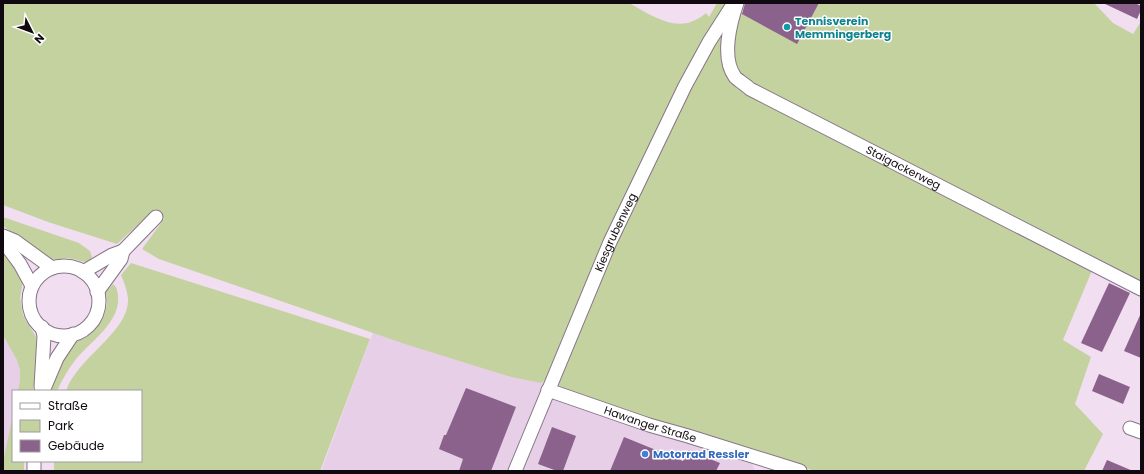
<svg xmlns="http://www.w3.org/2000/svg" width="1144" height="474" font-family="Poppins,sans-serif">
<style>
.built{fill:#e8cfe8}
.green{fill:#c4d2a0}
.building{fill:#8b628c}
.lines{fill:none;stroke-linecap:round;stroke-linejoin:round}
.minor-casing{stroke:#867586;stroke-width:15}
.minor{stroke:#fff;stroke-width:13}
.culture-dot{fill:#0f9aa8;stroke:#fff;stroke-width:1.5}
.shop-dot{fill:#3f7fe0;stroke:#fff;stroke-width:1.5}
.labels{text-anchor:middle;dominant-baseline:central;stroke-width:3;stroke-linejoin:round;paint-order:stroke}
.culture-label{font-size:11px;font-weight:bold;fill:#0d838f;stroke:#fff;text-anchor:start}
.street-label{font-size:11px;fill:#100910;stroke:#fff}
.shop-label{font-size:11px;font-weight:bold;fill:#366cbe;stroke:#fff;text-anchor:start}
</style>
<rect width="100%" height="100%" fill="#f1def1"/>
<!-- built -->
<g class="built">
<path d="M3,329L21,360L23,391H13V434L5,471H3Z"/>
<path d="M373,332L511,377L536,382H543L559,387L564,390L748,459L752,463L755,471H321Z"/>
</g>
<!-- green -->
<g class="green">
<path d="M3,3H629C655,17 679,36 706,13L709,17L717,3H726L546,380L541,383L511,377L405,344L159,259L142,249L164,219L155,209L117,244L48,222L3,205Z"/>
<path d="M819,3H1094L1113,23L1133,34L1140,23L1141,24V285L747,83L737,73L731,48L738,11L797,43Z"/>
<path d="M726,26L728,73L1093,268L1063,340L1091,357L1075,404L1103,434L1084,471H815L642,417L564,390L559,387L558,384L605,262L688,88Z"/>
<path d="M3,217L79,243L90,251L92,257L89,262C81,262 74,258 66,258C60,259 55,260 49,259L3,226Z"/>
<path d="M3,250L23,281L20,298L23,315L36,337V370L33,391H18L20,381V370L17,360L3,335Z"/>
<path d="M131,263L370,339L320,471H54V461H141V391H66C77,357 130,332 128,298C127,290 124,282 121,275Z"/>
<path d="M113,284C117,287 117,290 118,295C121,322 92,340 76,359C68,369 62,380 57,391H50L58,366L73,344L89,335L98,326L104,316L107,304L106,292Z"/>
<path d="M13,415V461H24V471H3V462Z"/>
</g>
<!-- building -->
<g class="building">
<path d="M745,3H819L797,44L742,14Z"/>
<path d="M1103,3H1135L1141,6V10L1137,19Z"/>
<path d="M1109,283L1130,293L1102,352L1081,343Z"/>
<path d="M1141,313V358L1124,351Z"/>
<path d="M1099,374L1130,387L1123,404L1092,391Z"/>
<path d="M466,388L516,407L491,471H459L463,459L439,449L444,435H446Z"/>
<path d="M552,427L576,436L563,471H557L538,464Z"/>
<path d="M624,437L683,461L688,450L720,463L716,471H610Z"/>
<path d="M1107,460L1133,471H1102Z"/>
</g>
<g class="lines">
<!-- minor casing -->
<g class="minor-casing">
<g id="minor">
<path id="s1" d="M737,3C730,23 721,58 735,77C739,81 746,85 750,89L1141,289"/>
<path d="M3,236L15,241L52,268"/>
<path d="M3,241L20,264L32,286"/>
<circle cx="64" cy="301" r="35"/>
<path d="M83,272L112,255L123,251"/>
<path d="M97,292L121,259L123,251L156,217"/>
<path d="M41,387L44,336L42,327"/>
<path id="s2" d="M548,390L649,425L688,436L800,471"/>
<path d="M43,391L57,358L73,334"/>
<path d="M1130,428L1141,432"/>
<path d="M34,461V471"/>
<path id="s3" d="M515,471L610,242L685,86L709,42L732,6"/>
</g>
</g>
<!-- minor -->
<use href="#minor" class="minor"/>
</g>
<!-- markers -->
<circle class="culture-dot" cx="787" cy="27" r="4"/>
<circle class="shop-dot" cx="645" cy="454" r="4"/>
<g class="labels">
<!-- culture labels -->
<g class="culture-label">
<text x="795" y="21">Tennisverein<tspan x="795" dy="13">Memmingerberg</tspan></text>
</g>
<!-- street labels -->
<g class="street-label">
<text stroke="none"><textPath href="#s1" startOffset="268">Staigackerweg</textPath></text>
<text stroke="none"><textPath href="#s3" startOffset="259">Kiesgrubenweg</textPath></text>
<text stroke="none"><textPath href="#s2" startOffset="108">Hawanger Straße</textPath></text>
</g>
<!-- shop labels -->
<g class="shop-label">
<text x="653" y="454">Motorrad Ressler</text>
</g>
</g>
<!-- border -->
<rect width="1144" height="474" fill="none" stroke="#100910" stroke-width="8"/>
<!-- legend -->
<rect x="12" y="390" width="130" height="72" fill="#ffffff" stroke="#9f9d9f"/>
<rect x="20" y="403" width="20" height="6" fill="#ffffff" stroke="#9f9d9f"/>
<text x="48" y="410" font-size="12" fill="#100910">Straße</text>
<rect x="20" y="420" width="20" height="12" fill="#c4d2a0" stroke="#9f9d9f"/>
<text x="48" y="430" font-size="12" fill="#100910">Park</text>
<rect x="20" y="440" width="20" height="12" fill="#8b628c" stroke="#9f9d9f"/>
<text x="48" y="450" font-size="12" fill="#100910">Gebäude</text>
<!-- north arrow -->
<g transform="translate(32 32) rotate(132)" stroke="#ffffff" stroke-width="3" paint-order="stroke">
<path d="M0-3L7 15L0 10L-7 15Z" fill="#100910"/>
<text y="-6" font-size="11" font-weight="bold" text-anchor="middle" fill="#100910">N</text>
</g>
</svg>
